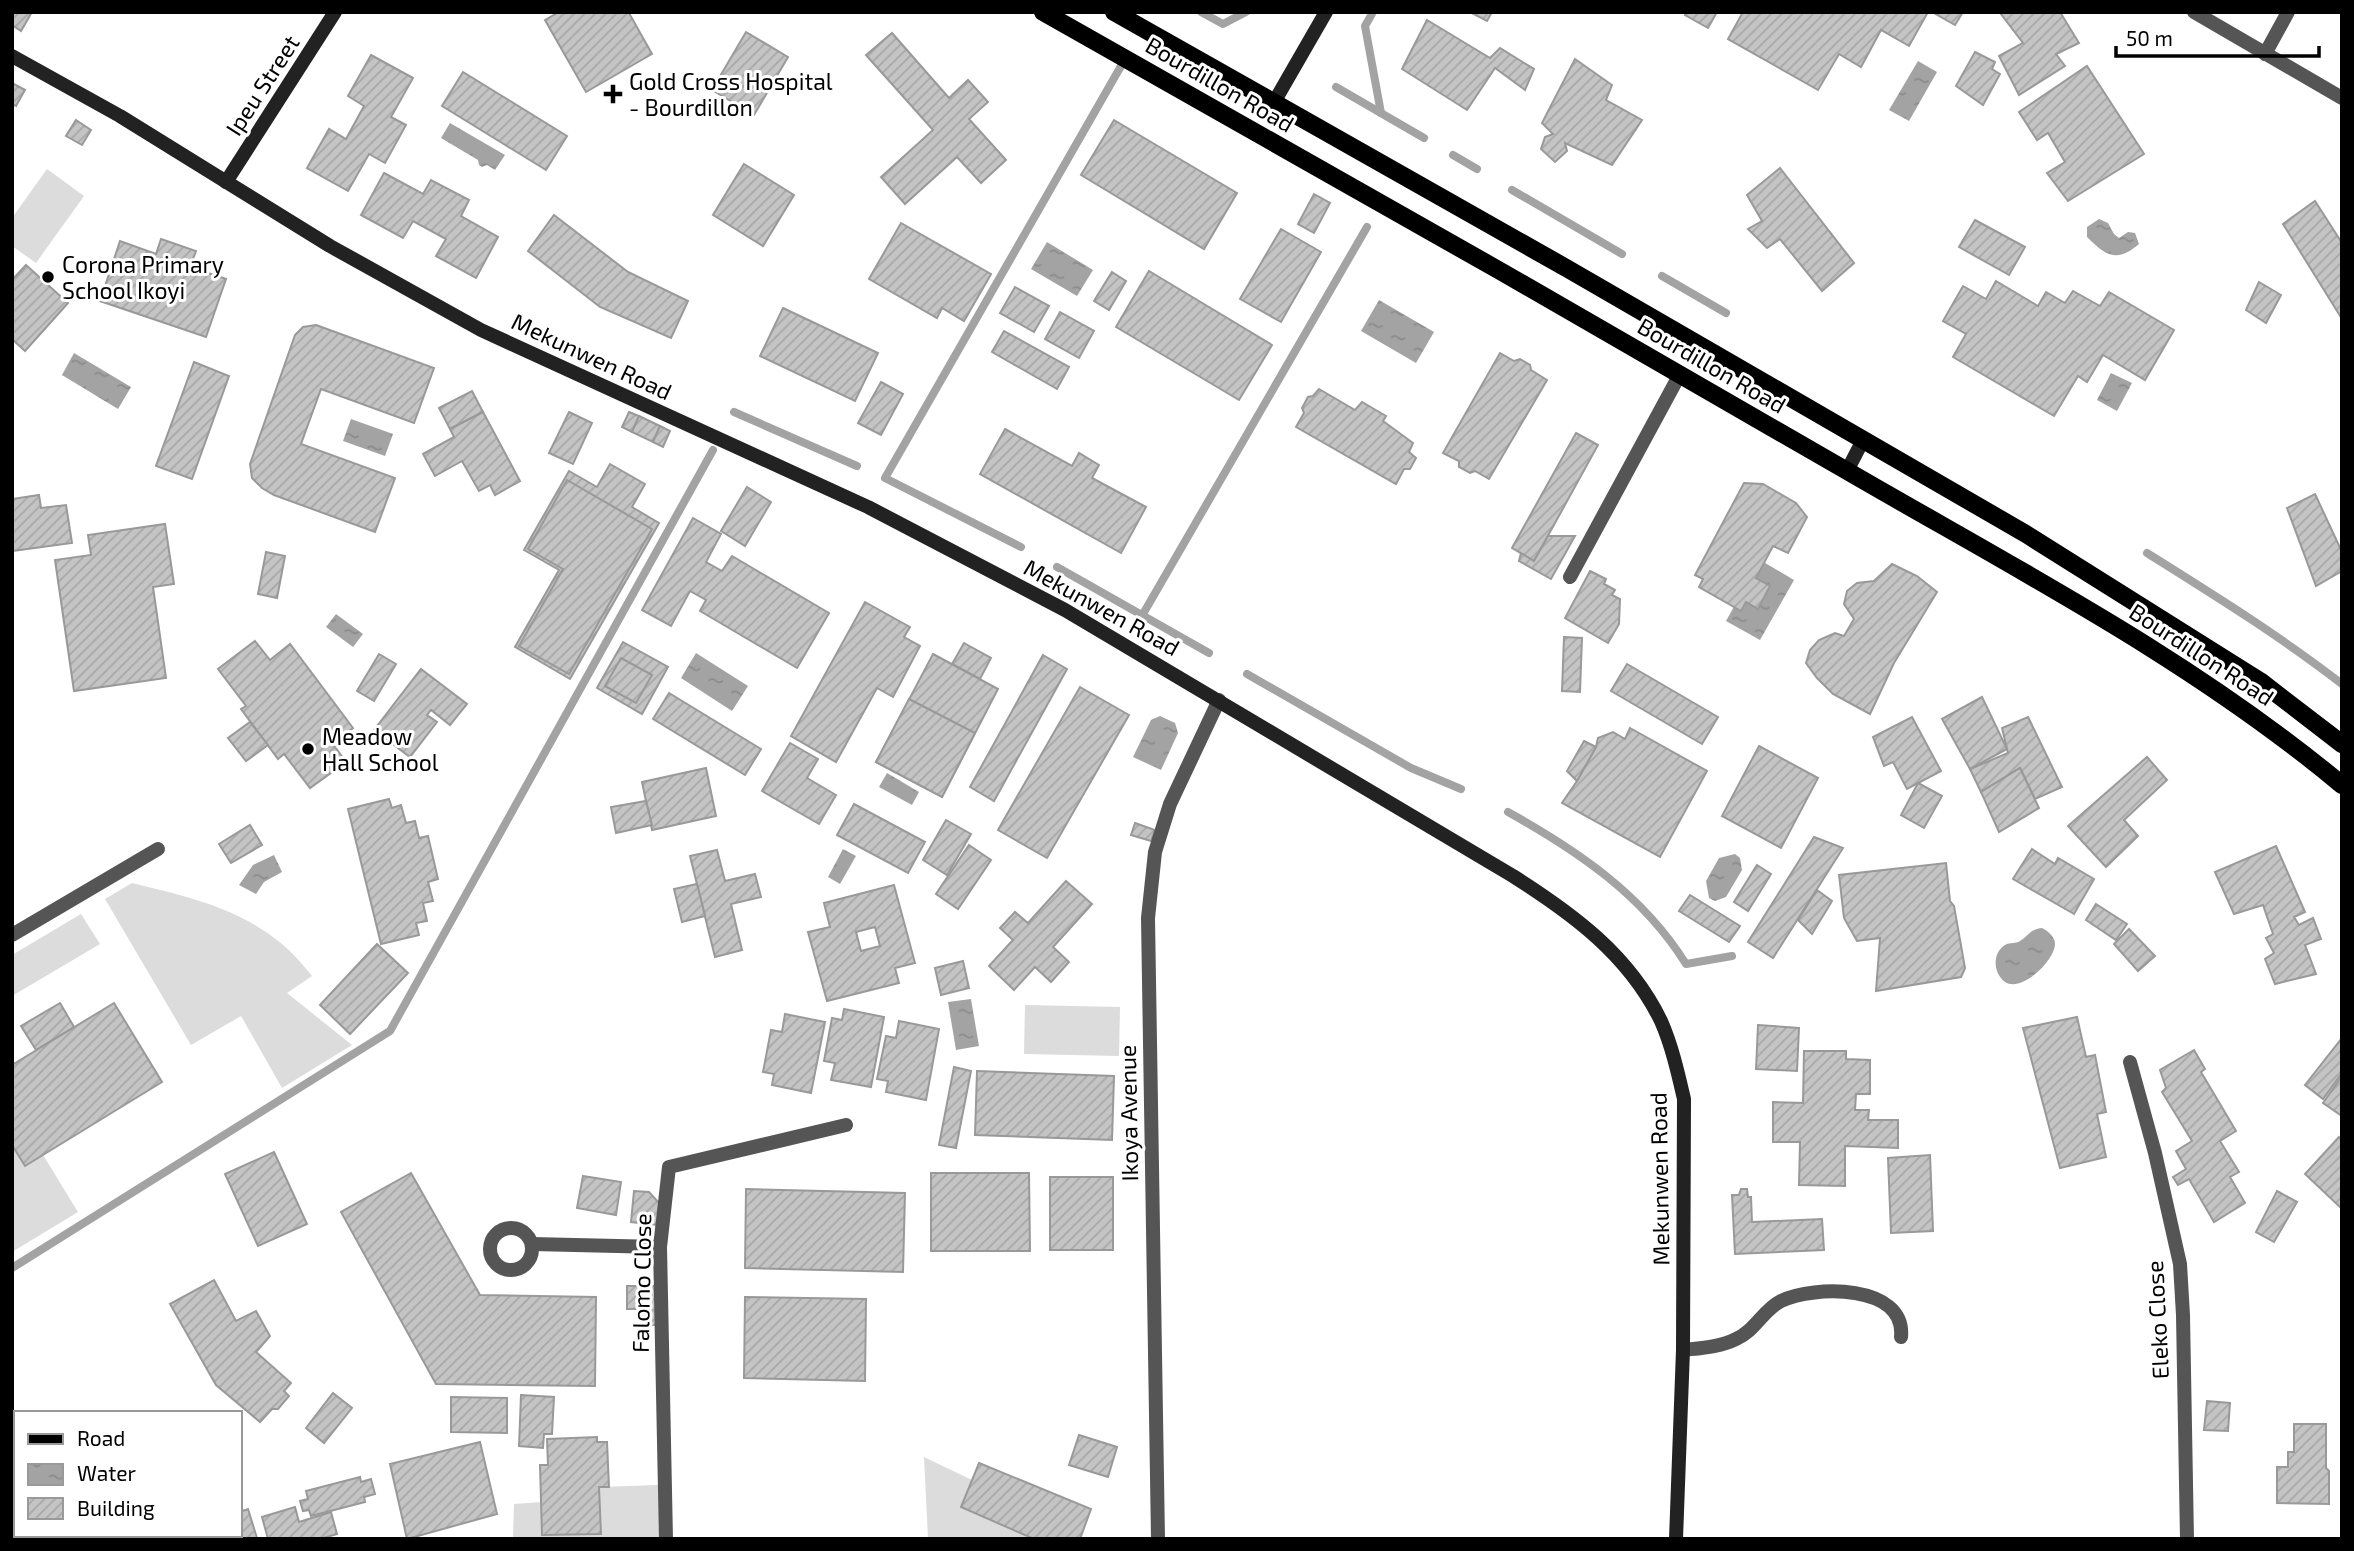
<svg xmlns="http://www.w3.org/2000/svg" width="2354" height="1551" font-family="'Exo 2',sans-serif">
<style>
.grass{fill:#dcdcdc}
.water{fill:url(#water-ripples)}
.lines{fill:none;stroke-linecap:round;stroke-linejoin:round}
.stream{stroke:#a3a3a3;stroke-width:8}
.building{fill:url(#building-hatch);stroke:#999;stroke-width:2;fill-rule:evenodd}
.street{stroke:#555;stroke-width:14}
.secondary{stroke:#222;stroke-width:14}
.primary{stroke:#000;stroke-width:18}
.poi-dot{fill:#000;stroke:#fff;stroke-width:2.5}
.labels{text-anchor:middle;dominant-baseline:central;stroke-width:6;stroke-linejoin:round;paint-order:stroke}
.poi-label{font-size:23px;fill:#000;stroke:#fff;text-anchor:start}
.street-label{font-size:23px;fill:#000;stroke:#fff}
</style>
<defs>
<pattern id="water-ripples" width="26" height="14" patternUnits="userSpaceOnUse" patternTransform="scale(1.75)"><rect width="26" height="14" fill="#a3a3a3"/><path d="M2 4q2-2 4 0t4 0M15 11q2-2 4 0t4 0" fill="none" stroke="#8b8b8b"/></pattern>
<pattern id="building-hatch" width="6" height="6" patternUnits="userSpaceOnUse" patternTransform="scale(1.75)"><rect width="6" height="6" fill="#c4c4c4"/><path d="M-1 1l2-2M0 6l6-6M5 7l2-2" fill="none" stroke="#a7a7a7"/></pattern>
</defs>
<rect width="100%" height="100%" fill="#fff"/>
<!-- grass -->
<g class="grass">
<path d="M47,169L84,196L36,263L12,246V218Z"/>
<path d="M132,883C186,896 239,908 282,944C293,953 303,965 312,976L287,993L352,1045L282,1088L241,1016L191,1045L105,899Z"/>
<path d="M81,914L100,944L12,996V955Z"/>
<path d="M1025,1005L1120,1007L1119,1056L1024,1054Z"/>
<path d="M12,1145L25,1166L43,1155L78,1212L12,1252Z"/>
<path d="M924,1457L972,1480L961,1507L1034,1539H928Z"/>
<path d="M659,1485V1539H513L514,1504L542,1502L543,1535L600,1534L599,1487Z"/>
</g>
<!-- water -->
<g class="water">
<path d="M1918,61L1937,72L1909,121L1889,110Z"/>
<path d="M450,123L505,155L495,170L487,165L482,167L479,165L478,160L441,138Z"/>
<path d="M2099,219L2108,223L2114,234L2119,238L2128,232L2135,233L2139,244C2117,263 2106,256 2087,237V227Z"/>
<path d="M1047,242L1093,270L1077,296L1031,269Z"/>
<path d="M1379,300L1434,332L1416,363L1361,331Z"/>
<path d="M74,353L131,387L118,409L62,375Z"/>
<path d="M2111,373L2132,383L2117,411L2097,400Z"/>
<path d="M351,419L393,434L385,456L343,441Z"/>
<path d="M1760,560L1794,580L1760,640L1726,621Z"/>
<path d="M336,614L363,634L353,647L326,627Z"/>
<path d="M696,653L748,686L732,711L681,678Z"/>
<path d="M1160,716L1175,723L1178,733L1161,770L1133,757L1151,720Z"/>
<path d="M887,773L919,792L912,805L879,787Z"/>
<path d="M843,849L856,856L840,884L828,877Z"/>
<path d="M1735,854L1740,858L1742,870L1726,897L1715,901L1709,898L1706,881L1719,858Z"/>
<path d="M274,855L282,872L264,882L256,894L239,885L253,865Z"/>
<path d="M2042,928C2048,931 2055,937 2055,944C2055,960 2022,993 2005,982C1993,973 1992,953 2005,945C2010,942 2016,944 2020,941C2029,936 2030,929 2042,928Z"/>
<path d="M971,999L979,1046L956,1050L948,1002Z"/>
</g>
<g class="lines">
<!-- stream -->
<g class="stream">
<path d="M1201,12L1223,24L1246,12"/>
<path d="M1373,12L1365,26L1381,113"/>
<path d="M1336,87L1424,138"/>
<path d="M1453,155L1477,169"/>
<path d="M1512,190L1622,254"/>
<path d="M1662,276L1726,313"/>
<path d="M734,412L857,466"/>
<path d="M1021,547L885,478L1121,66"/>
<path d="M2147,553C2214,595 2280,636 2342,684"/>
<path d="M1057,567L1209,653"/>
<path d="M1143,614L1367,227"/>
<path d="M1247,674L1411,768L1461,789"/>
<path d="M1508,812C1578,851 1643,895 1686,964L1732,956"/>
<path d="M12,1268L390,1031L713,450"/>
</g>
</g>
<!-- building -->
<g class="building">
<path d="M12,12H32L21,31L12,25Z"/>
<path d="M559,12H630L629,13L652,54L586,92L545,20Z"/>
<path d="M1470,12H1492L1487,21Z"/>
<path d="M1686,12H1717L1708,28L1685,15Z"/>
<path d="M1743,12H1928L1909,46L1881,30L1861,67L1839,54L1818,90L1728,39Z"/>
<path d="M1932,12H1963L1955,25Z"/>
<path d="M2003,12H2060L2079,43L2056,54L2065,66L2019,95L1999,56L2023,43L2001,14Z"/>
<path d="M1427,20L1490,58L1500,48L1534,69L1525,90L1495,68L1467,110L1402,69Z"/>
<path d="M746,32L788,57L754,115L712,90Z"/>
<path d="M892,33L949,98L968,80L988,102L969,119L1006,160L981,183L957,157L905,204L881,177L933,130L866,55Z"/>
<path d="M1975,52L1995,62L1992,69L2000,74L1983,105L1956,86Z"/>
<path d="M371,55L413,78L391,117L406,125L385,163L369,154L348,191L307,168L329,129L346,139L364,106L348,96Z"/>
<path d="M1575,59L1612,85L1606,100L1642,120L1612,165L1565,143L1567,151L1555,162L1541,149L1545,137L1553,134L1542,123Z"/>
<path d="M2087,66L2144,154L2068,201L2047,173L2065,162L2048,133L2037,140L2019,112Z"/>
<path d="M463,72L567,136L546,170L442,106Z"/>
<path d="M12,83L25,90L16,106L12,104Z"/>
<path d="M76,120L91,130L82,145L66,136Z"/>
<path d="M1114,120L1237,193L1204,249L1081,175Z"/>
<path d="M744,164L794,195L763,246L713,215Z"/>
<path d="M1780,168L1854,263L1822,291L1780,239L1767,248L1748,229L1762,221L1747,195Z"/>
<path d="M384,173L423,194L431,180L469,200L461,216L498,237L476,278L436,256L446,239L413,221L403,238L361,215Z"/>
<path d="M1314,194L1330,203L1314,233L1298,224Z"/>
<path d="M2315,201L2342,243V319L2283,224Z"/>
<path d="M554,215L628,272L688,301L671,338L600,307L528,251Z"/>
<path d="M1975,220L2025,247L2009,275L1959,247Z"/>
<path d="M901,223L991,274L964,321L942,308L937,318L869,279Z"/>
<path d="M1281,229L1321,252L1281,322L1240,299Z"/>
<path d="M161,239L196,251L190,267L226,279L206,337L100,301L120,241L156,254Z"/>
<path d="M26,265L68,303L25,351L12,339V280Z"/>
<path d="M1149,271L1272,345L1239,400L1116,327Z"/>
<path d="M1112,272L1126,281L1109,310L1094,301Z"/>
<path d="M1996,281L2038,306L2046,292L2065,303L2073,291L2100,306L2109,292L2174,330L2145,380L2103,355L2087,382L2078,376L2054,416L1953,357L1966,334L1943,321L1963,286L1986,299Z"/>
<path d="M2259,282L2281,295L2266,323L2246,310Z"/>
<path d="M1015,287L1049,306L1034,332L1000,313Z"/>
<path d="M783,308L878,353L855,401L760,356Z"/>
<path d="M1060,312L1094,331L1079,358L1045,339Z"/>
<path d="M316,325L434,368L414,423L321,389L301,444L395,478L375,532L274,495L262,488L252,478L250,464L295,335L303,327Z"/>
<path d="M1004,331L1069,367L1057,389L992,352Z"/>
<path d="M1500,353L1514,361L1520,359L1530,365L1531,370L1547,380L1489,479L1475,471L1470,473L1459,467V461L1443,453Z"/>
<path d="M194,362L229,376L192,479L156,466Z"/>
<path d="M881,382L903,394L881,435L858,423Z"/>
<path d="M1319,389L1355,410L1362,402L1386,416L1383,421L1413,443L1409,452L1416,458L1410,469H1404L1396,484L1296,427L1304,413L1302,408L1308,397L1313,396Z"/>
<path d="M472,391L483,412L450,429L439,408Z"/>
<path d="M483,412L520,481L495,495L490,485L479,491L462,461L435,476L423,454L454,437L450,429Z"/>
<path d="M569,412L592,423L573,464L549,453Z"/>
<path d="M629,412L639,416L632,432L622,427Z"/>
<path d="M639,416L660,426L653,442L632,432Z"/>
<path d="M660,426L670,431L663,447L653,442Z"/>
<path d="M1005,429L1072,466L1079,453L1099,465L1092,478L1146,507L1121,553L980,474Z"/>
<path d="M1576,433L1598,445L1534,561L1512,548Z"/>
<path d="M610,464L645,484L632,507L659,523L570,679L515,647L559,570L524,550L569,471L597,487Z"/>
<path d="M567,480L652,529L569,674L519,646L563,569L528,549Z"/>
<path d="M1744,483L1763,484L1796,503L1807,517L1788,553L1773,546L1756,578L1770,586L1758,609L1746,602L1741,611L1699,587L1703,579L1695,575Z"/>
<path d="M747,487L771,502L745,546L721,531Z"/>
<path d="M2315,494L2342,552V571L2316,586L2287,508Z"/>
<path d="M39,495L41,508L66,505L72,543L12,551V499Z"/>
<path d="M693,518L721,534L706,562L722,571L732,556L829,613L797,668L700,611L706,600L690,591L671,626L642,610Z"/>
<path d="M165,524L174,584L153,587L166,678L74,691L55,560L91,555L88,535Z"/>
<path d="M1548,536H1575L1551,579L1519,561L1521,553L1534,561Z"/>
<path d="M266,552L285,556L277,598L258,594Z"/>
<path d="M1892,564L1917,576L1937,592L1894,663L1870,714L1833,694L1817,678L1806,663L1810,650L1819,640L1835,633L1844,636L1854,619L1844,604L1847,591L1857,583L1874,581Z"/>
<path d="M1590,571L1606,579L1604,584L1615,590L1612,595L1620,599L1619,624L1608,643L1565,618Z"/>
<path d="M865,602L910,627L904,637L920,646L893,697L877,688L836,762L791,736Z"/>
<path d="M1564,637L1582,638L1580,692L1562,691Z"/>
<path d="M255,641L270,660L290,644L353,728L333,744L346,762L310,788L284,754L278,759L241,709L246,706L218,669Z"/>
<path d="M623,642L668,667L642,714L597,688Z"/>
<path d="M964,643L991,658L980,679L952,664Z"/>
<path d="M379,654L396,664L374,701L357,691Z"/>
<path d="M933,654L998,689L942,797L876,762Z"/>
<path d="M1043,655L1067,669L994,801L970,787Z"/>
<path d="M621,658L652,675L636,703L605,686Z"/>
<path d="M1627,664L1718,717L1702,744L1611,691Z"/>
<path d="M421,669L467,704L450,725L431,710L427,715L437,722L410,757L374,730Z"/>
<path d="M1080,687L1129,715L1047,858L998,830Z"/>
<path d="M669,693L761,749L745,775L653,719Z"/>
<path d="M1982,697L2007,749L1970,769L1942,719Z"/>
<path d="M909,699L975,733L942,797L876,762Z"/>
<path d="M1912,717L1941,771L1907,789L1893,762L1884,766L1873,737Z"/>
<path d="M2028,717L2062,787L2035,799L2020,768L1981,792L1970,769L2008,753L2002,728Z"/>
<path d="M250,722L268,745L246,761L228,738Z"/>
<path d="M1630,728L1707,771L1660,857L1562,803L1577,781L1596,747L1598,738L1613,732L1625,739Z"/>
<path d="M1584,741L1596,747L1577,781L1567,771Z"/>
<path d="M790,743L818,759L807,778L836,795L819,824L762,791Z"/>
<path d="M1759,746L1818,778L1781,848L1722,816Z"/>
<path d="M2147,757L2167,780L2124,820L2138,836L2106,867L2068,826Z"/>
<path d="M706,768L716,816L652,830L642,782Z"/>
<path d="M2020,768L2039,808L1999,832L1981,792Z"/>
<path d="M1918,783L1942,796L1924,828L1901,815Z"/>
<path d="M389,799L392,808L401,805L406,823L415,821L419,838L428,836L438,879L428,882L433,901L423,903L427,921L416,923L419,935L381,944L348,809Z"/>
<path d="M646,801L652,825L616,833L611,807Z"/>
<path d="M854,804L925,842L908,873L837,835Z"/>
<path d="M946,820L971,834L947,875L923,860Z"/>
<path d="M1135,823L1155,830L1151,841L1131,835Z"/>
<path d="M250,825L262,845L231,863L219,844Z"/>
<path d="M1814,837L1843,848L1773,958L1748,942Z"/>
<path d="M969,845L991,860L958,909L936,894Z"/>
<path d="M2276,846L2305,912L2294,917L2299,925L2313,918L2321,939L2305,945L2316,974L2275,984L2265,959L2274,953L2266,938L2273,934L2263,905L2234,914L2215,872Z"/>
<path d="M2032,849L2055,864L2058,858L2094,879L2074,914L2013,879Z"/>
<path d="M717,850L725,881L755,874L761,897L731,904L742,950L715,957L690,856Z"/>
<path d="M1946,863L1950,901L1954,906L1965,968L1961,977L1876,991L1880,938L1857,941L1844,918L1839,875Z"/>
<path d="M1757,865L1771,874L1748,911L1734,902Z"/>
<path d="M1066,881L1092,904L1053,947L1069,962L1051,982L1035,967L1014,990L989,966L1013,940L1000,928L1015,912L1028,923Z"/>
<path d="M697,884L705,916L682,922L674,889Z"/>
<path d="M894,885L915,963L895,968L899,983L827,1001L808,932L830,927L824,903ZM875,927L880,946L861,951L856,932Z"/>
<path d="M1817,890L1832,901L1812,934L1798,920Z"/>
<path d="M1690,895L1740,926L1729,942L1679,911Z"/>
<path d="M2096,904L2127,924L2116,940L2086,920Z"/>
<path d="M2129,929L2155,956L2138,971L2114,944Z"/>
<path d="M377,944L408,973L350,1034L320,1005Z"/>
<path d="M963,961L969,988L941,995L935,968Z"/>
<path d="M60,1003L74,1027L36,1050L21,1026Z"/>
<path d="M114,1003L162,1082L25,1166L12,1145V1065Z"/>
<path d="M844,1009L884,1017L871,1087L831,1080L835,1063L824,1061L832,1018L842,1020Z"/>
<path d="M785,1014L825,1022L811,1093L772,1085L774,1074L763,1072L771,1030L782,1032Z"/>
<path d="M2077,1017L2086,1057L2095,1055L2106,1112L2097,1114L2106,1157L2060,1168L2023,1028Z"/>
<path d="M899,1021L939,1029L926,1100L886,1092L888,1081L877,1079L886,1036L896,1038Z"/>
<path d="M1758,1025L1799,1028L1797,1071L1756,1069Z"/>
<path d="M2342,1038V1073L2323,1099L2305,1085Z"/>
<path d="M2194,1050L2205,1069L2201,1072L2236,1131L2220,1141L2239,1172L2230,1177L2245,1203L2214,1222L2189,1179L2178,1185L2173,1177L2186,1169L2176,1151L2192,1141L2162,1092L2166,1088L2160,1070Z"/>
<path d="M1804,1051H1846V1059L1870,1060V1094H1856L1855,1110H1869L1868,1120H1898V1148L1845,1146V1186L1799,1185L1800,1142H1773V1102L1803,1103Z"/>
<path d="M954,1067L971,1071L956,1148L939,1145Z"/>
<path d="M977,1071L1114,1076L1112,1140L975,1135Z"/>
<path d="M2342,1076V1116L2323,1103Z"/>
<path d="M2339,1137L2342,1140V1209L2305,1174Z"/>
<path d="M274,1152L307,1224L258,1246L225,1174Z"/>
<path d="M1930,1155L1933,1231L1891,1233L1888,1158Z"/>
<path d="M411,1173L480,1295L596,1297L595,1386L436,1384L341,1212Z"/>
<path d="M931,1173H1029L1030,1251H931Z"/>
<path d="M583,1176L621,1182L616,1215L577,1208Z"/>
<rect x="1050" y="1177" width="63" height="73"/>
<path d="M746,1189L905,1193L903,1272L745,1268Z"/>
<path d="M1741,1189H1747L1748,1197H1751L1752,1222L1822,1219L1824,1250L1735,1254L1732,1195H1739Z"/>
<path d="M634,1191L649,1192L660,1204L657,1225L631,1222Z"/>
<path d="M2277,1191L2297,1202L2274,1242L2256,1232Z"/>
<path d="M214,1280L236,1321L256,1311L270,1336L256,1352L291,1383L284,1391L289,1396L278,1409H272L260,1422L216,1385L170,1304Z"/>
<path d="M627,1286H656V1325H640V1309H627Z"/>
<path d="M745,1297L866,1299L865,1381L744,1378Z"/>
<path d="M333,1393L352,1408L324,1443L306,1428Z"/>
<path d="M521,1395L554,1397L552,1434H544L543,1448L519,1446Z"/>
<path d="M451,1397L507,1398V1433L451,1432Z"/>
<path d="M2207,1401L2230,1403L2228,1431L2204,1430Z"/>
<path d="M2294,1424H2326V1468L2329,1471V1504L2277,1503V1467H2288V1452H2294Z"/>
<path d="M1079,1435L1117,1447L1108,1477L1069,1465Z"/>
<path d="M597,1437V1442H607L609,1487H599L601,1534L542,1535L540,1465H548L547,1439Z"/>
<path d="M480,1442L497,1514L407,1539L390,1464Z"/>
<path d="M979,1463L1091,1509L1080,1539H1034L961,1507Z"/>
<path d="M360,1477L361,1482L371,1479L375,1494L364,1497L365,1502L311,1516L309,1510L303,1511L300,1501L308,1499L306,1491Z"/>
<path d="M240,1505L243,1511L248,1509L257,1538L193,1539L191,1535H240Z"/>
<path d="M295,1507L299,1522L331,1512L337,1534L320,1539H268L262,1517Z"/>
</g>
<g class="lines">
<!-- street -->
<g class="street">
<path d="M2194,12L2342,98"/>
<path d="M2265,54L2288,12"/>
<path d="M1570,577L1680,374"/>
<path d="M12,935L158,849"/>
<path d="M2130,1062L2155,1153L2180,1264L2183,1315L2187,1539"/>
<circle cx="511" cy="1249" r="21"/>
<path d="M532,1244L660,1247"/>
<path d="M1683,1350C1700,1348 1720,1347 1736,1339C1755,1331 1763,1310 1781,1301C1814,1285 1906,1284 1901,1337"/>
<path d="M666,1539L660,1247L669,1167L846,1125"/>
<path d="M1158,1539L1148,918L1155,852L1170,804L1219,700"/>
</g>
<!-- secondary -->
<g class="secondary">
<path d="M12,56L120,116L330,246L481,330L868,507L1065,610L1513,876C1573,914 1629,955 1661,1021C1672,1046 1678,1073 1684,1099L1683,1350L1676,1539"/>
<path d="M1273,104L1326,12"/>
<path d="M226,182L335,12"/>
<path d="M1847,471L1863,440"/>
<path d="M12,1426L16,1432"/>
<path d="M62,1535L63,1539"/>
</g>
<!-- primary -->
<g class="primary">
<path d="M1043,12C1310,162 1577,314 1842,468C2012,567 2190,658 2342,785"/>
<path d="M1114,12L1568,269L2026,534L2260,681L2342,744"/>
</g>
</g>
<!-- markers -->
<g class="poi-dot">
<path d="M609.5 83.5h7v7h7v7h-7v7h-7v-7h-7v-7h7z"/>
<circle cx="48" cy="277" r="7"/>
<circle cx="308" cy="749" r="7"/>
</g>
<g class="labels">
<!-- poi labels -->
<g class="poi-label">
<text x="629" y="81">Gold Cross Hospital<tspan x="629" dy="26">- Bourdillon</tspan></text>
<text x="62" y="264">Corona Primary<tspan x="62" dy="26">School Ikoyi</tspan></text>
<text x="322" y="736">Meadow<tspan x="322" dy="26">Hall School</tspan></text>
</g>
<!-- street labels -->
<g class="street-label">
<text transform="translate(1220 84) rotate(30)">Bourdillon Road</text>
<text transform="translate(262 85) rotate(-57)">Ipeu Street</text>
<text transform="translate(592 356) rotate(25)">Mekunwen Road</text>
<text transform="translate(1712 365) rotate(30)">Bourdillon Road</text>
<text transform="translate(1102 607) rotate(29)">Mekunwen Road</text>
<text transform="translate(2202 654) rotate(33)">Bourdillon Road</text>
<text transform="translate(1128 1113) rotate(-91)">Ikoya Avenue</text>
<text transform="translate(1659 1179) rotate(-91)">Mekunwen Road</text>
<text transform="translate(641 1283) rotate(-89)">Falomo Close</text>
<text transform="translate(2157 1320) rotate(-93)">Eleko Close</text>
</g>
</g>
<!-- border -->
<rect width="2354" height="1551" fill="none" stroke="#000000" stroke-width="28"/>
<!-- legend -->
<rect x="14" y="1411" width="228" height="126" fill="#ffffff" stroke="#999999" stroke-width="2"/>
<rect x="28" y="1434" width="35" height="10" fill="#000000" stroke="#999999" stroke-width="2"/>
<text x="77" y="1446" font-size="21" fill="#000000">Road</text>
<rect x="28" y="1464" width="35" height="21" fill="url(#water-ripples)" stroke="#999999" stroke-width="2"/>
<text x="77" y="1481" font-size="21" fill="#000000">Water</text>
<rect x="28" y="1498" width="35" height="21" fill="url(#building-hatch)" stroke="#999999" stroke-width="2"/>
<text x="77" y="1516" font-size="21" fill="#000000">Building</text>
<!-- scale -->
<path d="M2116 46v10h203v-10" fill="none" stroke="#000000" stroke-width="3.5"/>
<text x="2126" y="46" font-size="21" fill="#000000" stroke="#ffffff" stroke-width="5" paint-order="stroke">50 m</text>
</svg>
